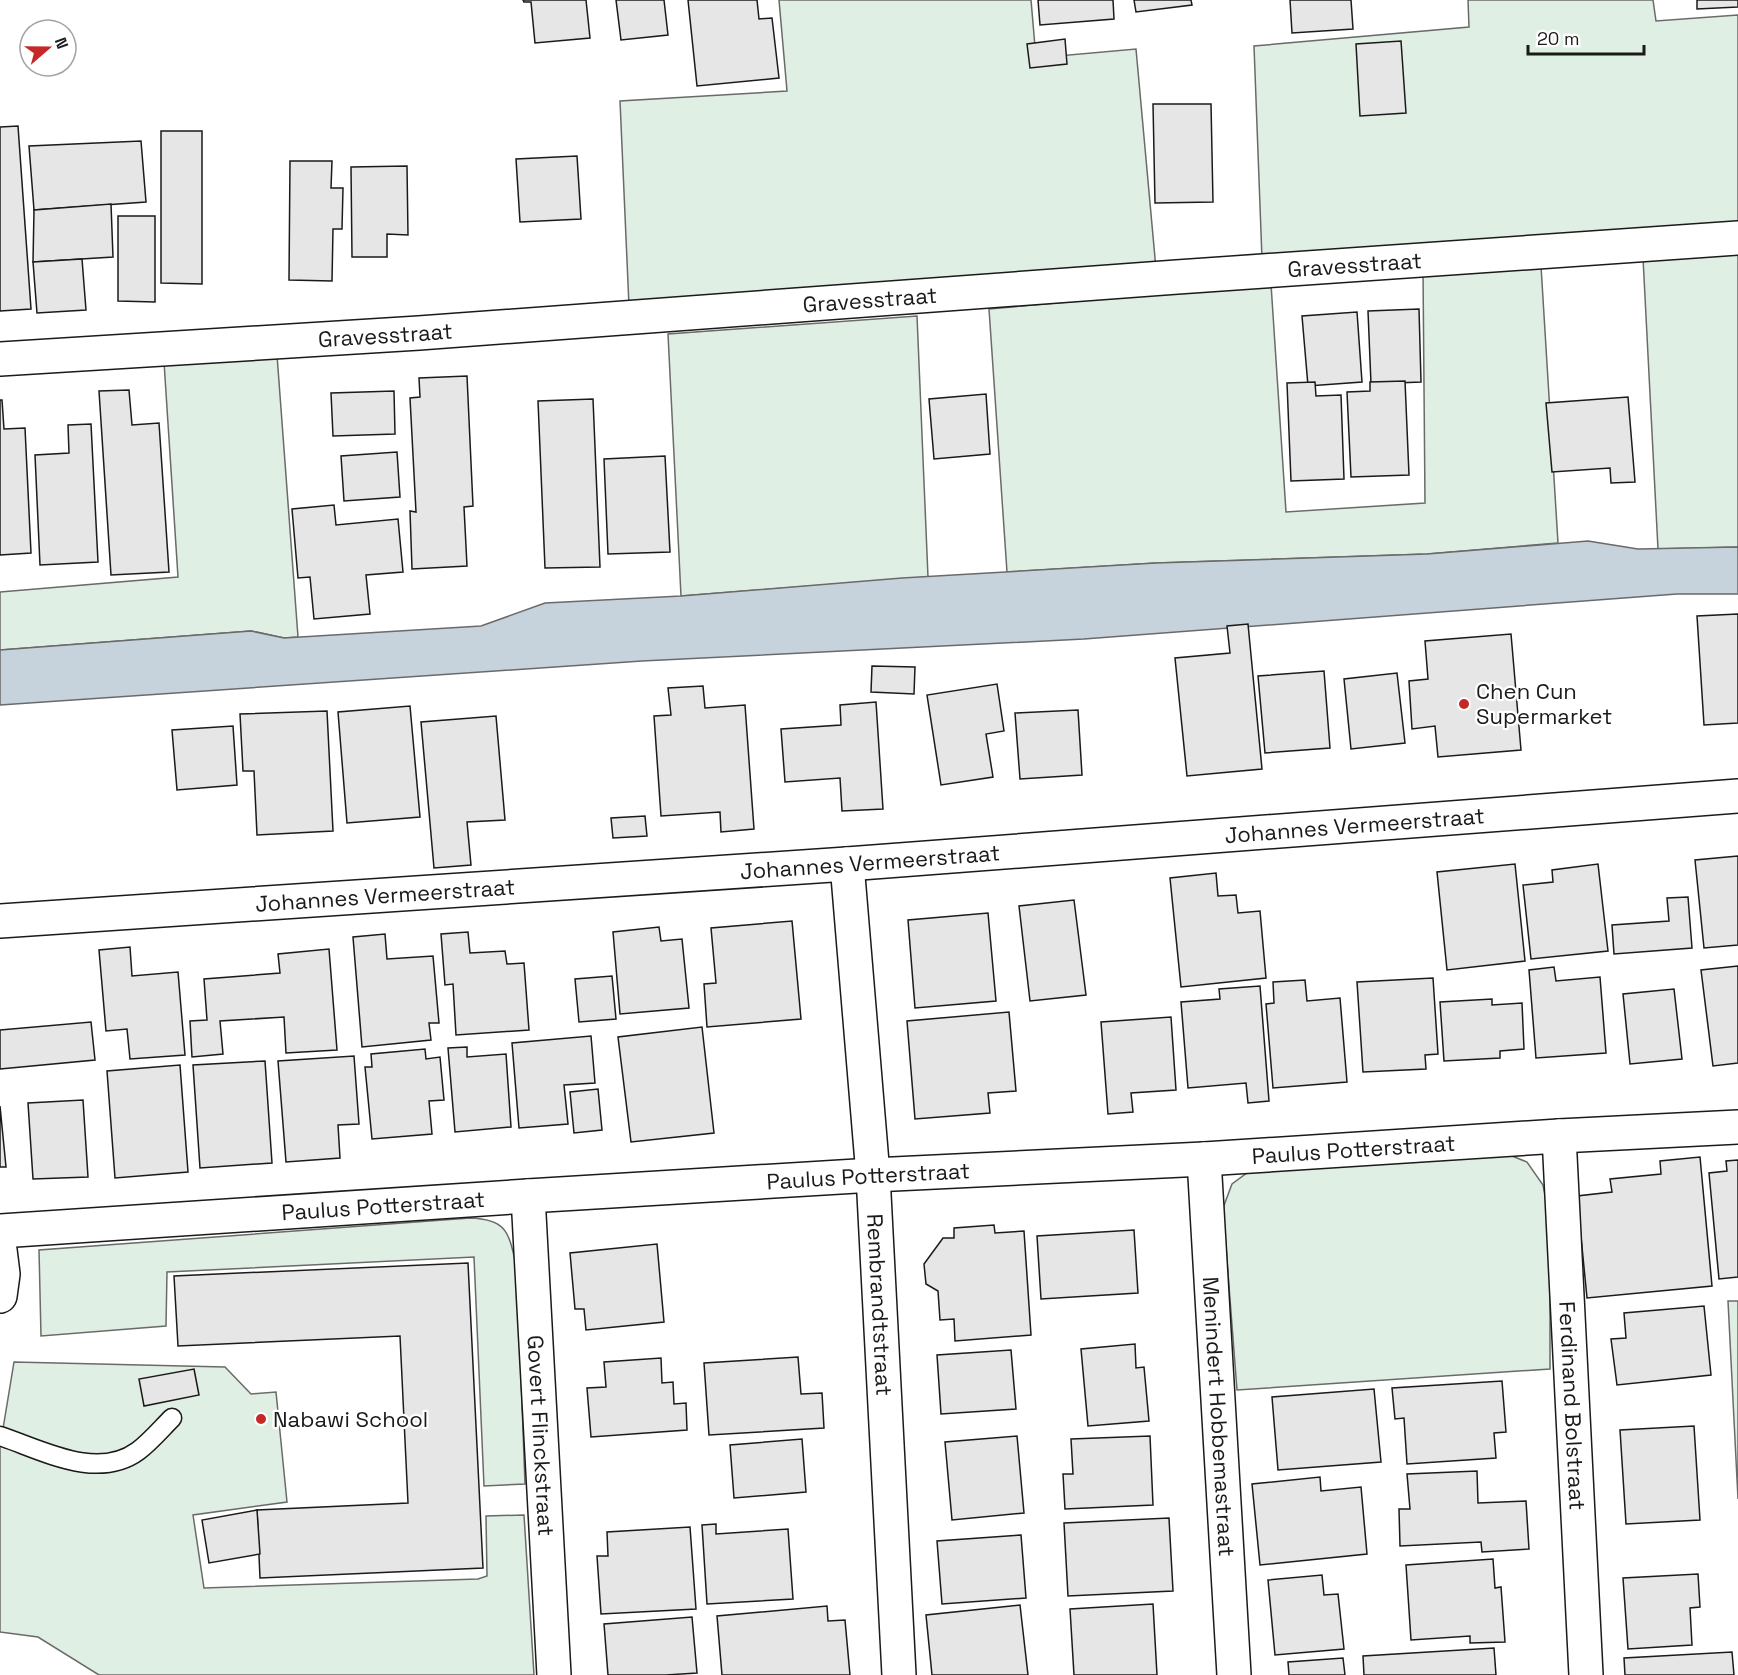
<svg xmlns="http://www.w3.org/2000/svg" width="1738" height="1675" font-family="'Space Grotesk',sans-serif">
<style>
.green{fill:#e0efe3;stroke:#6a6a6a;stroke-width:1.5}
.water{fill:#c6d2dc;stroke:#6a6a6a;stroke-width:1.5}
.building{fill:#e6e6e6;stroke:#1a1a1a;stroke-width:1.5}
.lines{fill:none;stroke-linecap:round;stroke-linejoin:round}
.service-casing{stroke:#1a1a1a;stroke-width:21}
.minor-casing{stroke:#1a1a1a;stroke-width:36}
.tertiary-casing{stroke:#1a1a1a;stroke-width:36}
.service{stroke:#fff;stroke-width:18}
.minor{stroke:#fff;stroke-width:33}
.tertiary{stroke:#fff;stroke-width:33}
.poi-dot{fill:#c62828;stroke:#fff;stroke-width:2}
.labels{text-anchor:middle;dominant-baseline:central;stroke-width:4.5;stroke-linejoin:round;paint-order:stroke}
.street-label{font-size:22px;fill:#1a1a1a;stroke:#fff}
.poi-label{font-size:22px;fill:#1a1a1a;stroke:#fff;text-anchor:start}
</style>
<rect width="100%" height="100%" fill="#fff"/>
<!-- green -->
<g class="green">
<path d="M779,0H1031L1036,58L1136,49L1156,269L629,306L620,101L787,91Z"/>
<path d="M1468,0H1653L1656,21L1738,15V225L1262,259L1254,46L1469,27Z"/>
<path d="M1738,254V547L1658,549L1643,258Z"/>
<path d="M1541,266L1558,543L1427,554L1156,563L1007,572L989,309L1271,284L1286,512L1425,503L1423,270Z"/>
<path d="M917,316L928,577L681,596L668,334Z"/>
<path d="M277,355L298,637L284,638L251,631L0,650V592L178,577L164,362Z"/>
<path d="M1502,1152L1527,1162L1543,1185L1550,1218V1369L1237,1390L1223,1208L1232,1184L1251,1170Z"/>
<path d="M470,1218C509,1219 509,1235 517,1269L525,1484L484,1486L474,1257L167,1272L166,1326L41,1336L39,1250Z"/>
<path d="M1728,1301H1738V1499Z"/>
<path d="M14,1362L225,1367L251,1394L276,1392L287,1502L193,1515L204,1588L478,1579L487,1576L486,1516L524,1515L534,1675H99L38,1637L0,1632V1447Z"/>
</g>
<!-- water -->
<path class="water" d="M1588,541L1638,549L1738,547V594H1677L1084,639L642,661L0,705V650L251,631L284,638L481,626L545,603L681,596L902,578L1156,563L1427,554Z"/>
<!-- building -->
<g class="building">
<path d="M523,0H586L590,38L535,43L531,2H524Z"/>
<path d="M616,0H664L668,35L621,40Z"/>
<path d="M688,0H757L759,19L772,18L779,78L697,86Z"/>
<path d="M1038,0H1113L1114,19L1040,25Z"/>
<path d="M1134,0H1191L1192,5L1136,12Z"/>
<path d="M1290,0H1351L1353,29L1292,33Z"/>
<path d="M1697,0H1738V7L1697,9Z"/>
<path d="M1065,39L1067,64L1030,68L1027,44Z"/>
<path d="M1401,41L1406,113L1360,116L1356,44Z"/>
<path d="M1153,104H1211L1213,202L1155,203Z"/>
<path d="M18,126L31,309L0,311V127Z"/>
<path d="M161,131H202V284L161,283Z"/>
<path d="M141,141L146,202L34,210L29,146Z"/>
<path d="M577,156L581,219L520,222L516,159Z"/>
<path d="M290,161H332L331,188H343L342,229H333L332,281L289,280Z"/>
<path d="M407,166L408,235L387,234V257H352L351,167Z"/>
<path d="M111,204L113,257L33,262L34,210Z"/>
<path d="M118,216H155V302L118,301Z"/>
<path d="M82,259L86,310L37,313L33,262Z"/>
<path d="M1419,309L1421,382L1371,384L1368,311Z"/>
<path d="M1357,312L1362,382L1308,386L1302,316Z"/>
<path d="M467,376L473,506L464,507L467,566L412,569L410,511L416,512L410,398L420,397L419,378Z"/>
<path d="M1405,381L1409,475L1351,477L1347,392L1370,391V382Z"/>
<path d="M1315,382L1316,396L1341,395L1344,479L1291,481L1287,383Z"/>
<path d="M129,390L132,425L159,423L169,572L111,575L99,391Z"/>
<path d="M394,391L395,434L333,436L331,393Z"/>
<path d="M986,394L990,454L934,459L929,399Z"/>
<path d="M1628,397L1635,482L1611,483L1610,468L1552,472L1546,403Z"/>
<path d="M593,399L600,567L545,568L538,401Z"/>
<path d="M0,400H2L4,429L25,428L31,553L0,555Z"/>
<path d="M91,424L98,562L40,565L35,455L69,453L68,425Z"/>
<path d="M397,452L400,497L344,501L341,456Z"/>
<path d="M665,456L670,552L608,554L604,459Z"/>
<path d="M334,505L336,525L398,519L403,572L366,575L370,614L314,619L310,577L298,578L292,509Z"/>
<path d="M1738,614V723L1704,725L1697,616Z"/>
<path d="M1248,624L1262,769L1187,776L1175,658L1230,653L1227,626Z"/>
<path d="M1511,634L1521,750L1438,757L1435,726L1412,729L1409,681L1428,679L1425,641Z"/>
<path d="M872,666L915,667L914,694L871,692Z"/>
<path d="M1324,671L1330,748L1265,753L1258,676Z"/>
<path d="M1397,673L1405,743L1351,749L1344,679Z"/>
<path d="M997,684L1004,731L986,734L993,777L941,785L927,695Z"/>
<path d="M703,686L705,708L745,705L754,829L721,832L720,812L661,816L654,716L671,715L668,688Z"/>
<path d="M876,702L883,809L842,811L840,778L785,782L781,729L841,725L840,705Z"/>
<path d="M410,706L420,817L347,823L338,712Z"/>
<path d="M1078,710L1082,775L1020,779L1015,713Z"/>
<path d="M327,711L333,831L257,835L254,771H243L240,714Z"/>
<path d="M496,716L505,820L467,822L471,865L434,868L421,722Z"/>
<path d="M233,726L237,785L177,790L172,730Z"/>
<path d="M645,816L647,836L613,838L611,818Z"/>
<path d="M1738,856V945L1704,948L1695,860Z"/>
<path d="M1515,864L1525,961L1447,970L1437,872Z"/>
<path d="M1598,864L1608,951L1531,959L1523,885L1553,882L1552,870Z"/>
<path d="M1216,873L1218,896L1236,895L1238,913L1260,911L1266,978L1181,987L1170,878Z"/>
<path d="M1688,897L1692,948L1614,954L1612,925L1669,921L1667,898Z"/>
<path d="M1074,900L1086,995L1030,1001L1019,906Z"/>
<path d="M988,913L996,1001L915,1008L908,920Z"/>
<path d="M792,921L801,1019L707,1027L704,984L716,983L711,928Z"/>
<path d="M659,927L661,941L682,939L689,1008L620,1014L613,932Z"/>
<path d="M468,932L470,953L505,951L507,964L524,963L529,1030L456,1035L453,984L445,985L441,934Z"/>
<path d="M385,934L387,959L433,956L439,1023H429L431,1040L362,1047L353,937Z"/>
<path d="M130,947L132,976L178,972L185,1055L130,1059L127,1029L106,1031L99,950Z"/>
<path d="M329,949L337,1050L286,1053L284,1017L220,1021L223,1054L192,1057L190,1021L207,1020L204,979L280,973L278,954Z"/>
<path d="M1738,966V1063L1713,1066L1701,970Z"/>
<path d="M1554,967L1556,981L1600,977L1606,1053L1536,1058L1529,970Z"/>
<path d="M612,976L616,1019L579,1022L575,979Z"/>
<path d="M1433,978L1438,1054L1425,1055L1426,1069L1363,1072L1357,982Z"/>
<path d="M1305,980L1307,1001L1340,998L1347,1082L1273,1088L1266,1004L1274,1003L1273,982Z"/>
<path d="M1260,986L1269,1101L1248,1103L1246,1083L1188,1088L1181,1002L1220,999L1219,989Z"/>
<path d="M1674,989L1682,1059L1630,1064L1623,994Z"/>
<path d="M1492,999V1005L1522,1003L1524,1049L1500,1051V1058L1444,1061L1440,1002Z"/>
<path d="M1009,1012L1016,1091L988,1093L990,1113L915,1119L907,1021Z"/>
<path d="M1171,1017L1176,1090L1131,1093L1133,1112L1108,1114L1101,1022Z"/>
<path d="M91,1022L95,1060L0,1069V1030Z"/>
<path d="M702,1027L714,1133L631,1142L618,1037Z"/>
<path d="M591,1036L595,1083L564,1085L568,1124L519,1128L512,1043Z"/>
<path d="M467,1047V1057L506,1054L511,1127L455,1132L448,1048Z"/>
<path d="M425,1049L426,1059L440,1057L444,1100L429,1101L432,1134L372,1139L365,1067H372L371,1054Z"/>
<path d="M354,1056L359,1124L338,1125L340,1158L286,1162L278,1061Z"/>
<path d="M265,1061L272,1163L200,1168L193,1065Z"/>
<path d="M180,1065L188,1172L115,1178L107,1071Z"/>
<path d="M598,1089L602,1130L574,1133L570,1092Z"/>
<path d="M83,1100L88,1177L33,1179L28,1103Z"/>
<path d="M0,1106L6,1167H0Z"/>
<path d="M1700,1157L1712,1286L1587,1298L1577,1196L1612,1192L1610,1179L1661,1174L1660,1161Z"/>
<path d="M1738,1160V1277L1719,1279L1709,1173L1727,1171L1726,1161Z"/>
<path d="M994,1225L995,1233L1024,1231L1031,1335L955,1341L954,1319L940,1320L938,1291L926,1284L924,1264L943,1238H954V1228Z"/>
<path d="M1134,1230L1138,1293L1041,1299L1037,1236Z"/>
<path d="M657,1244L664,1322L586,1330L584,1309H575L570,1253Z"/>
<path d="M468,1263L483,1568L260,1578L257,1510L408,1503L400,1336L178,1346L174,1276Z"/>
<path d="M1704,1306L1711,1375L1617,1385L1611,1339L1626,1338L1624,1313Z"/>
<path d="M1135,1344L1136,1368L1144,1367L1149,1421L1088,1426L1081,1349Z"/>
<path d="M1011,1350L1016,1409L941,1414L937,1355Z"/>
<path d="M798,1357L801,1394L822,1393L824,1428L709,1435L704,1363Z"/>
<path d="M661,1358L662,1383L673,1382L674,1404L686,1403L687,1430L591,1437L587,1388L606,1387L604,1362Z"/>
<path d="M194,1369L199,1395L144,1406L139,1379Z"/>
<path d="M1502,1381L1506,1432L1494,1433L1496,1458L1407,1464L1404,1418L1395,1419L1392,1388Z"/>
<path d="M1374,1389L1381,1462L1278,1470L1272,1397Z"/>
<path d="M1694,1426L1700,1520L1626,1524L1620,1430Z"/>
<path d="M1017,1436L1024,1513L952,1520L945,1442Z"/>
<path d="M1150,1436L1153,1505L1065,1509L1063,1474H1073L1071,1439Z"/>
<path d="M802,1439L806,1492L734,1498L730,1445Z"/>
<path d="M1477,1471L1478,1503L1526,1501L1529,1549L1482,1552L1481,1542L1400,1546L1399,1509H1410L1407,1474Z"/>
<path d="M1320,1477L1321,1491L1361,1487L1367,1554L1260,1565L1252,1484Z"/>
<path d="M257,1510L260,1554L209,1563L202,1520Z"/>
<path d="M1169,1518L1173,1591L1068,1596L1064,1523Z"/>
<path d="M716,1524V1534L788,1529L793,1599L707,1604L702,1525Z"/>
<path d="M690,1527L696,1609L601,1614L597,1556H608L607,1532Z"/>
<path d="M1021,1535L1026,1598L942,1604L937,1541Z"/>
<path d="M1493,1559L1495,1588L1501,1587L1505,1642L1470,1643V1636L1411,1640L1406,1565Z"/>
<path d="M1698,1574L1700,1607L1690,1608L1692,1645L1628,1649L1623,1578Z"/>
<path d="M1322,1575L1324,1595L1338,1594L1344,1649L1275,1655L1268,1580Z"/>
<path d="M1153,1604L1157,1675H1074L1070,1609Z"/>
<path d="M1020,1605L1028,1675H932L926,1615Z"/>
<path d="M827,1606L828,1621L845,1620L850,1675H722L717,1616Z"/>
<path d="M692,1617L697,1673L666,1675H608L604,1624Z"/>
<path d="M1494,1648L1496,1675H1364L1363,1656Z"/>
<path d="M1732,1652L1734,1675H1625L1624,1658Z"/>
<path d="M1343,1658L1345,1675H1289L1288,1662Z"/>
</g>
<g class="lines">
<!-- service casing -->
<g class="service-casing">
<path id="service" d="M0,1436C42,1450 97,1481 138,1451C150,1442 161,1429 172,1418"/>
</g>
<!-- minor casing -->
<g class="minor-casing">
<g id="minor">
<path id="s1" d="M0,359L419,333L1177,277L1738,238"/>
<path id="s2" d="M847,864L873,1175L899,1675"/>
<path id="s3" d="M1559,1136L1586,1675"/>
<path id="s4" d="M1204,1159L1234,1675"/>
<path id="s5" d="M528,1196L554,1675"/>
<path id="s6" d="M0,1231L528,1196L873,1175L1204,1159L1559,1136L1738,1127"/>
<path d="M0,1250L3,1274L0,1296"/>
</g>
</g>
<!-- tertiary casing -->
<g class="tertiary-casing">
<g id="tertiary">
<path id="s7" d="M0,921L847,864L1738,796"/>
</g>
</g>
<!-- service -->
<use href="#service" class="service"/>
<!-- minor -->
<use href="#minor" class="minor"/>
<!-- tertiary -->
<use href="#tertiary" class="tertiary"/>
</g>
<!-- markers -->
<g class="poi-dot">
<circle cx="1464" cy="704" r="6"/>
<circle cx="261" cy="1419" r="6"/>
</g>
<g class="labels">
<!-- street labels -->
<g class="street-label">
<text stroke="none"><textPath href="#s1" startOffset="1358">Gravesstraat</textPath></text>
<text stroke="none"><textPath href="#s1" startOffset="872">Gravesstraat</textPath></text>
<text stroke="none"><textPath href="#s1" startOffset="386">Gravesstraat</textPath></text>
<text stroke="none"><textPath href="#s7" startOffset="1358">Johannes Vermeerstraat</textPath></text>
<text stroke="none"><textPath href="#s7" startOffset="872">Johannes Vermeerstraat</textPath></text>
<text stroke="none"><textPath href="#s7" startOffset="386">Johannes Vermeerstraat</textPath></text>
<text stroke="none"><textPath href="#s6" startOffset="1356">Paulus Potterstraat</textPath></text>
<text stroke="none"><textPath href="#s6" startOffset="870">Paulus Potterstraat</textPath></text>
<text stroke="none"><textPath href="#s6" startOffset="384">Paulus Potterstraat</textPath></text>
<text stroke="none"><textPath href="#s2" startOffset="442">Rembrandtstraat</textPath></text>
<text stroke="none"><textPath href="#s3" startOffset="270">Ferdinand Bolstraat</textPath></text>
<text stroke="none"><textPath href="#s4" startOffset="258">Menindert Hobbemastraat</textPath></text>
<text stroke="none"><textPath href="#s5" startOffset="240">Govert Flinckstraat</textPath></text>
</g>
<!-- poi labels -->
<g class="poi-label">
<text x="1476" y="691">Chen Cun<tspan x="1476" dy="25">Supermarket</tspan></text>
<text x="273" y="1419">Nabawi School</text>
</g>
</g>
<!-- north arrow -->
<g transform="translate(48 48) rotate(70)"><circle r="28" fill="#ffffff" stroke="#a3a3a3" stroke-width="1.5"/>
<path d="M0-4.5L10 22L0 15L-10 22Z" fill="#c62828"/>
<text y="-9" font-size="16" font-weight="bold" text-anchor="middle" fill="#1a1a1a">N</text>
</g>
<!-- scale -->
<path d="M1528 45v9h116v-9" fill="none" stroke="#1a1a1a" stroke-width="3"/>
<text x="1537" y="45" font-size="18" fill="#1a1a1a" stroke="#ffffff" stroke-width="4.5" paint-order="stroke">20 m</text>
</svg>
